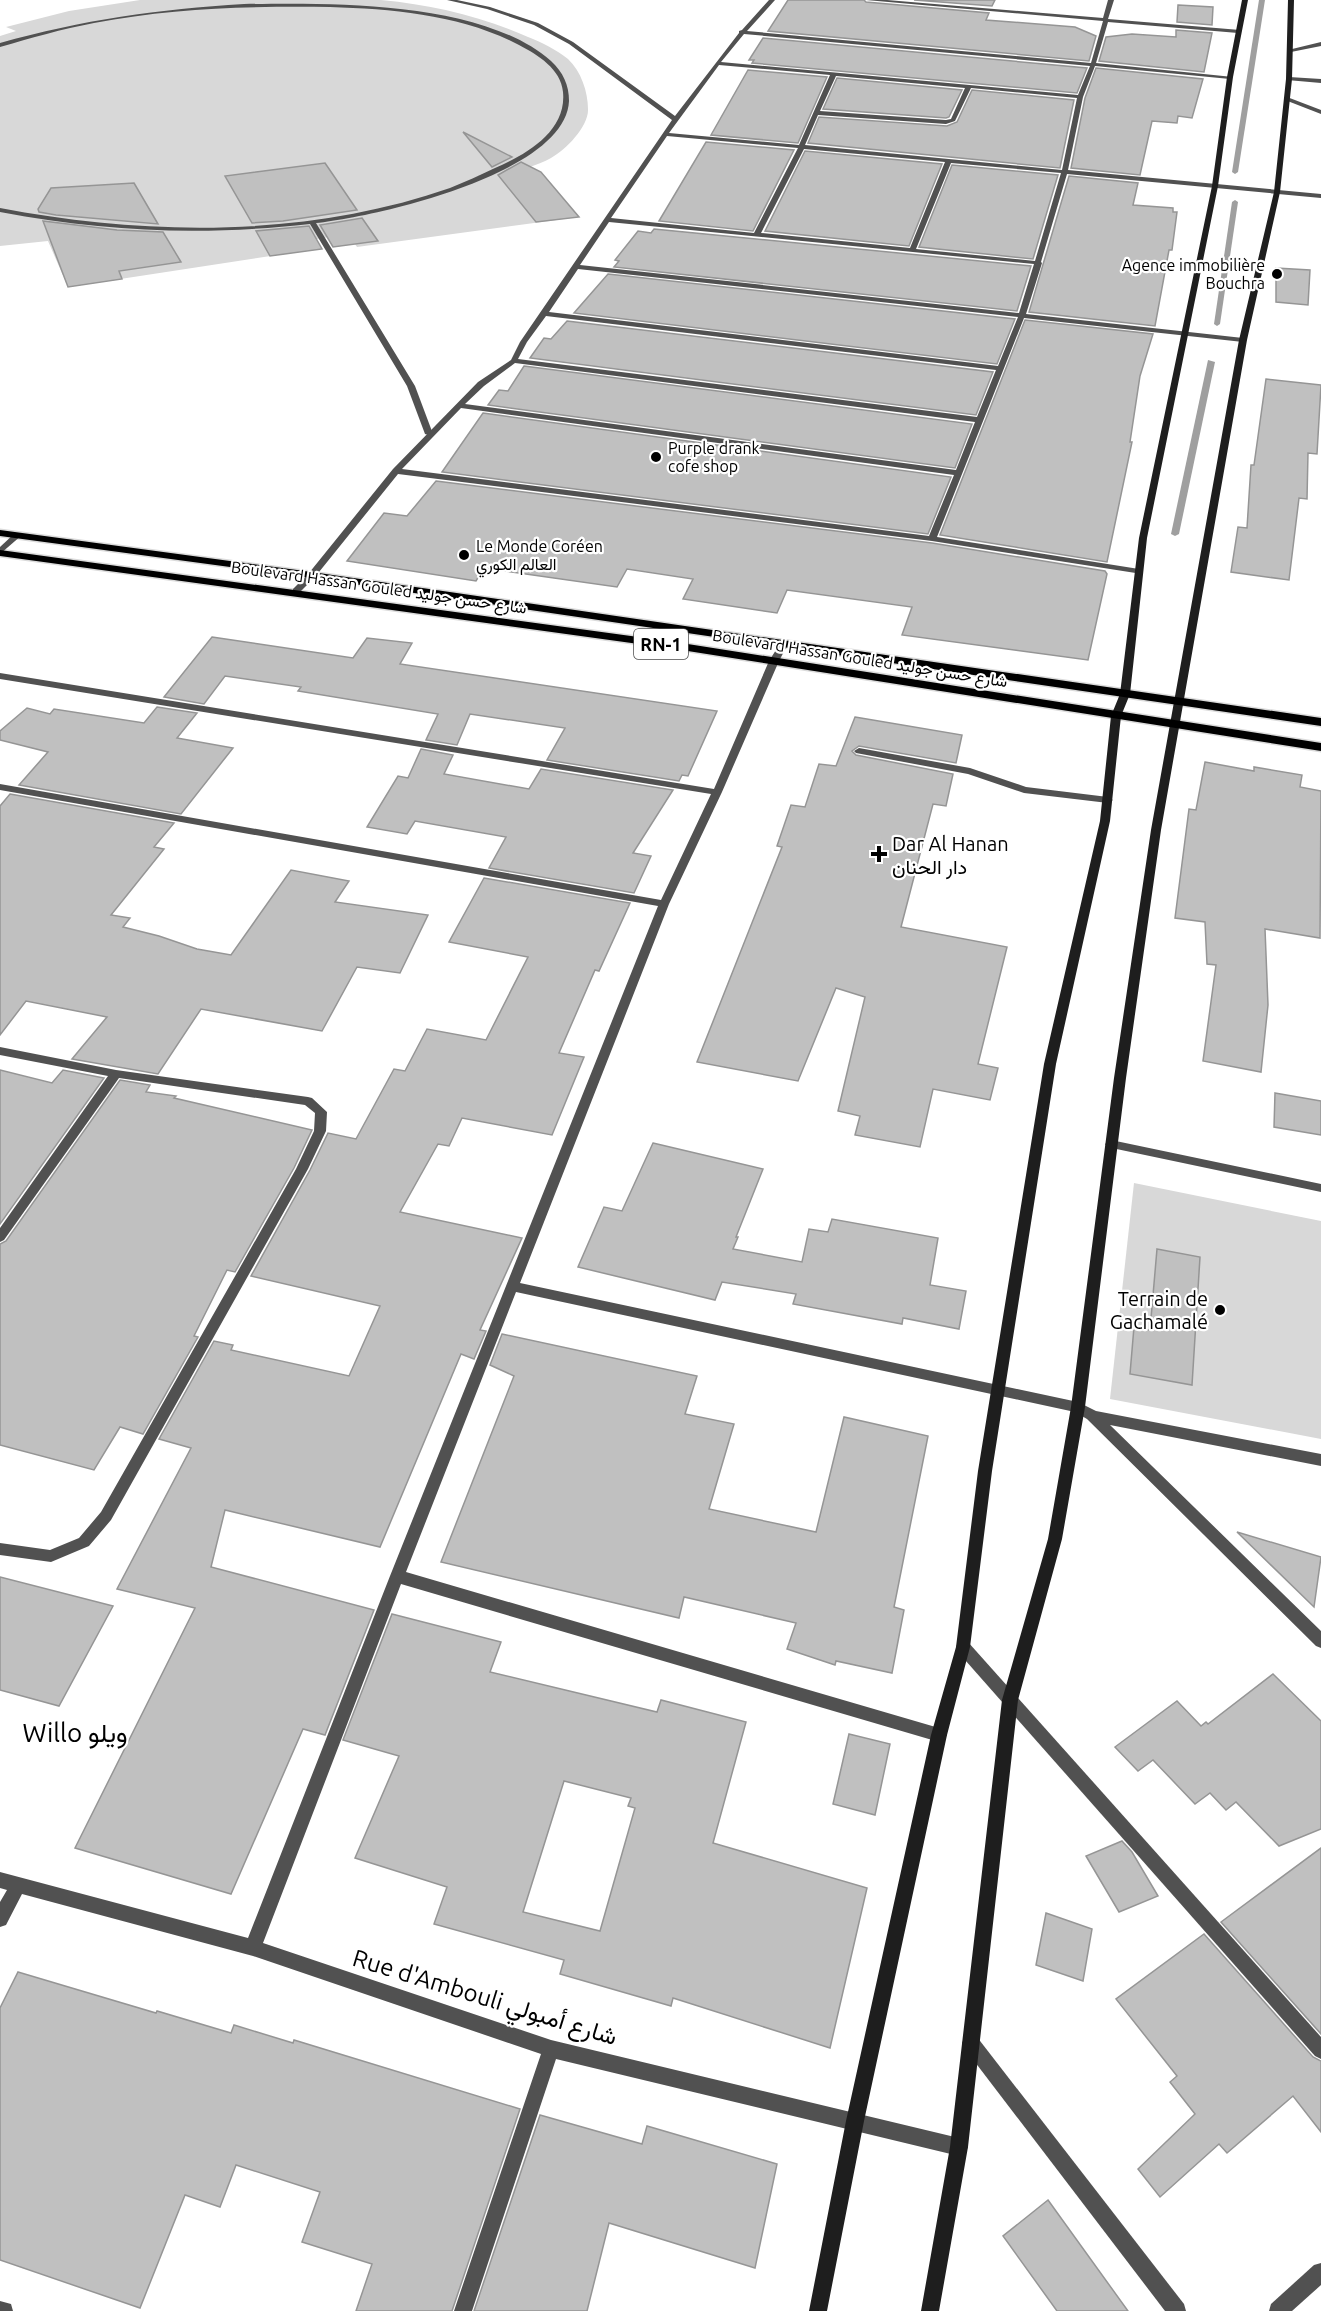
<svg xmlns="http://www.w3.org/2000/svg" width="1321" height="2311" font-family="Ubuntu,Vazirmatn,sans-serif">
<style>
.green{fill:#d8d8d8}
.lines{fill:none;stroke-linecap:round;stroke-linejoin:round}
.stream{fill:#9f9f9f;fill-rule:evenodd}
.building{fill:#c0c0c0;stroke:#959595;stroke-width:1.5;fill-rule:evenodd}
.primary-casing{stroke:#dbdbdb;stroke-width:3}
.lane{fill:#515151;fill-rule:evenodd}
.street{fill:#515151;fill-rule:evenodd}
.secondary{fill:#1e1e1e;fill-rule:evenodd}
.primary{fill:#000;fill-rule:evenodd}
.poi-dot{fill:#000;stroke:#fff;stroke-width:2}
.labels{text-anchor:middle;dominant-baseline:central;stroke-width:4.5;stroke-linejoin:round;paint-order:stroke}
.far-poi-label{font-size:16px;fill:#000;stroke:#fff;text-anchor:start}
.far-street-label{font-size:16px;fill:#000;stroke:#fff}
.shield{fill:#fff;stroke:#4c4c4c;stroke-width:1.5}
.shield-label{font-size:18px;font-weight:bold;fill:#000}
.poi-label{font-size:20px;fill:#000;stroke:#fff;text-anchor:start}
.near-street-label{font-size:24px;fill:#000;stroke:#fff}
.near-neighbourhood-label{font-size:26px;fill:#000;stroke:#fff}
</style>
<rect width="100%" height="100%" fill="#fff"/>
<!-- green -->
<g class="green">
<path d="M140,0H381C433,5 480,16 528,37C541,42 557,50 568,59C581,71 588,92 588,109C589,126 566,150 551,158C544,162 537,164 530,167L544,176L579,217L357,247L348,234L292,243L297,252L68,287L48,241L0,246V36L16,31L6,27L69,11Z"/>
<path d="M1134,1183L1321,1221V1439L1110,1399Z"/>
</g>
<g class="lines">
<!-- stream -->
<g class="stream">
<path d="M1259,0H1265L1238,172L1235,174L1232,172Z"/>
<path d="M1235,200L1238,202L1220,324L1217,326L1214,324L1232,202Z"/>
<path d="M1208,360L1215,362L1179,534L1175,536L1171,534Z"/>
</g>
</g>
<!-- building -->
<g class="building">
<path d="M788,0H864L866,2L989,13L986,20L1075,27L1096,36L1089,61L768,31Z"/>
<path d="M914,0H995L992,6Z"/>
<path d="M1178,5L1213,7L1212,25L1177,22Z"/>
<path d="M1176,30L1212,33L1204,72L1099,61L1106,37L1132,34L1176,37Z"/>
<path d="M763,38L1087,68L1077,93L752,63L754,60H749Z"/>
<path d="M1096,68L1203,79L1192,118L1178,116L1177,123L1152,121L1140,175L1071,168L1085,98Z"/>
<path d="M748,70L827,77L798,143L711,135Z"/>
<path d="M837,78L962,90L949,117L946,118L823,109Z"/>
<path d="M972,90L1074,100L1060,168L808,143L819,117L947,126L957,122Z"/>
<path d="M463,132L512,157L492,167Z"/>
<path d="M706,142L794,150L753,231L659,221Z"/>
<path d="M805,151L942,164L909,246L765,231Z"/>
<path d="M521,162L541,172L579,217L536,222L498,175Z"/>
<path d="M325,163L357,210L283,221L252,223L225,176Z"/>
<path d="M952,165L1058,175L1033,259L919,247Z"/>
<path d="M1069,176L1138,183L1133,205L1173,208V212H1177L1172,250H1169L1155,326L1029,312Z"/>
<path d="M134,183L158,224L56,215L39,212L38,209L51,188Z"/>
<path d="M362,218L378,241L333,247L320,225Z"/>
<path d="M43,221L117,230L163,232L181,262L119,271L122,279L68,287Z"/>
<path d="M309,226L322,249L270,256L256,231Z"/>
<path d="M654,229L1031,266L1017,311L614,267L619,261L615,260L638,231L651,233Z"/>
<path d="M1276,268L1310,270L1308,305L1276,302Z"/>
<path d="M608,274L1015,319L997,364L574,313Z"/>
<path d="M1025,320L1153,334L1140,376L1130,442H1132L1107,562L940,535Z"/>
<path d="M567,321L993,372L976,415L530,358L544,338L551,339Z"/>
<path d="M524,366L972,424L955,468L488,405L499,390L508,391Z"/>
<path d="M1266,379L1321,385L1317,454L1308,453L1307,499L1299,498L1289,580L1231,572L1238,527L1247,528L1251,465H1254Z"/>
<path d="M483,413L951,477L928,534L442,472Z"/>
<path d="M436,481L932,543L1105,571L1107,574L1088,660L902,635L912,607L787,590L777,613L683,599L693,579L627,569L617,587L484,568L476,581L347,561L384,513L407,516Z"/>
<path d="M212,637L353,658L367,638L412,643L400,664L717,711L688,776L682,775L679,781L547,760L565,728L470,714L457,745L426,740L438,714L298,691L301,687L225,676L204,704L164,697Z"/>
<path d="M157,707L197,713L177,738L233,748L181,814L19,785L48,752L0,740V731L27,708L50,714L54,709L144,723Z"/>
<path d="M855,717L962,735L956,763L859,746L852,751L856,755L953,774L946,806L933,804L901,927L1007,947L978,1064L998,1068L990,1100L933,1089L920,1147L855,1135L860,1116L838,1111L865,997L836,988L798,1081L697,1062L782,847L777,846L791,805L805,807L819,764L836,766Z"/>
<path d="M421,749L453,755L444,774L529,789L541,769L673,790L633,853L651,856L634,893L489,868L506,837L415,821L407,834L367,827L398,776L408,778Z"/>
<path d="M1205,762L1254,771V767L1302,775L1300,787L1321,791L1320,938L1265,929L1268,1005L1261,1072L1203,1061L1216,965L1207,964L1205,922L1175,918L1189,809L1196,810Z"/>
<path d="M10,794L174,823L154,847L164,849L111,915L130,918L123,927L159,936L197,949L231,955L291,870L349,881L335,902L428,915L400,973L357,967L322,1031L201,1009L158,1074L72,1059L107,1017L26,1001L0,1035V806Z"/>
<path d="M484,878L630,903L599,971L595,970L559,1053L584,1057L552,1135L462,1118L449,1146L438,1144L400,1212L522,1238L480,1330L486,1331L474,1359L461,1354L380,1547L225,1510L211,1567L374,1610L325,1735L303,1729L231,1894L75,1848L195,1608L117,1589L191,1448L159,1439L214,1341L233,1345L231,1350L349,1376L380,1306L251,1276L310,1170L328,1133L356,1139L394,1069L405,1071L427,1029L486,1040L528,957L449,942Z"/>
<path d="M0,1070L52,1083L63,1070L104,1078L0,1224Z"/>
<path d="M120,1080L150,1085L146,1092L176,1096L174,1098L312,1130L294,1168L235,1272L227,1270L194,1336L198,1337L143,1434L120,1427L94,1470L0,1445V1244L6,1241Z"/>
<path d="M1275,1093L1321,1101V1135L1274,1127Z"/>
<path d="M653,1143L763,1169L736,1237H738L733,1249L802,1262L809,1229L828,1232L832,1219L938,1238L930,1285L966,1291L959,1329L903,1318L902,1324L793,1304L796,1294L722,1282L715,1300L578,1267L604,1207L622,1211Z"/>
<path d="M1157,1249L1200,1257L1192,1385L1130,1374L1134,1327L1150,1330Z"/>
<path d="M502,1334L697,1376L685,1414L734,1424L709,1509L816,1532L844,1417L928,1436L894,1607L904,1610L892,1673L836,1661L835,1665L787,1649L796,1623L684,1597L679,1618L441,1562L514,1376L490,1365Z"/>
<path d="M1237,1532L1321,1557L1314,1607Z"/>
<path d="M0,1577L113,1606L59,1706L0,1690Z"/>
<path d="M392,1614L501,1642L490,1672L657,1712L661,1700L746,1722L713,1843L867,1888L830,2048L673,1998L671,2006L560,1974L564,1960L434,1924L447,1887L355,1858L399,1756L343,1740ZM564,1781L631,1798L628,1806L635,1808L600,1931L523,1912Z"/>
<path d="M1273,1674L1321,1721V1829L1279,1846L1236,1802L1226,1810L1210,1793L1195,1804L1153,1760L1138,1771L1115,1747L1177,1701L1201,1726L1206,1722L1208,1724Z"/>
<path d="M849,1734L890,1744L875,1815L833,1804Z"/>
<path d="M1122,1841L1132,1852L1158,1896L1119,1912L1086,1856Z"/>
<path d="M1321,1848V2034L1221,1922Z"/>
<path d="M1046,1913L1092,1929L1083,1981L1036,1965Z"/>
<path d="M1204,1934L1313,2057L1321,2061V2132L1293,2096L1227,2153L1219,2144L1160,2197L1138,2169L1195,2114L1170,2082L1177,2076L1116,1999Z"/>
<path d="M18,1972L156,2013L157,2011L231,2033L234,2025L293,2043L294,2040L520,2109L452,2311H356L372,2264L302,2242L320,2192L236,2165L220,2207L185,2195L140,2308L0,2260V2008Z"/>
<path d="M540,2115L642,2144L647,2126L777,2164L755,2268L609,2223L587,2311H474Z"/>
<path d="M1048,2200L1128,2311H1057L1003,2236Z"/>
</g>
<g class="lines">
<!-- primary casing -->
<g class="primary-casing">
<g id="primary">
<path d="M0,530L312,572L1321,718V726L312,578L0,536Z"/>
<path d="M0,550L675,642L1321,743V751L675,649L0,556Z"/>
</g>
</g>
<!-- lane -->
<g class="lane">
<path d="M244,4C332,3 481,0 551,61C563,72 569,85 569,101C566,174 374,217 316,223L415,386L433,434L432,436L425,434L407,386L310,224C201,236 108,232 0,212V208C148,236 306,238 450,188C465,182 480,175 495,168C525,155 567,132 563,92C561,69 538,55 519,45C462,15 394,9 330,7C252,6 172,8 94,23C62,29 31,38 0,47V43C82,20 159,9 244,4Z"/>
<path d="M859,748L970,768L1026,787L1108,797L1113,800L1108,803L1024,793L968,774L856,753L854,751Z"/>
</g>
<!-- street -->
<g class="street">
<path d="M447,0H457L490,7L538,23L573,42L675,116L739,33V31L742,30L769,0H775L747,31L1091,63L1103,21L866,0H887L1103,18L1108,0H1114L1108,19L1240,30L1238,33L1108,22L1096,63L1233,77L1230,79L1095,66L1083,97L1068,170L1321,194V198L1067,174L1041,262L1042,263L1026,314L1243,338L1247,340L1243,342L1024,318L937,537L1139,569L1142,570V574L932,541L398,474L315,577L299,593H293V589L309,573L393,469L478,382L511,360L520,342L672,120L569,44L534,25L487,9ZM744,34L1090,66L1078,95L721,62ZM719,65L830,75L799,145L669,133ZM836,76L965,88L951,119L946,120L820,111ZM971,88L1077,98L1062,170L805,145L818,115L946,124L955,121ZM667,136L798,148L754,233L611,218ZM804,149L945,162L910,248L761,233ZM951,163L1061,173L1035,261L916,249ZM609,222L1034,264L1019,313L580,265ZM578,269L1018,317L998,366L549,312ZM546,316L996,370L977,417L518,359L527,342ZM515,363L975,422L956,470L465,404L484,386ZM461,408L954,475L929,536L402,469Z"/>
<path d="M1321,42V46L1291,52L1288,50Z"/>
<path d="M1289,77L1321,79V83L1287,80Z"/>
<path d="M1287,97L1321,110V114L1285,100Z"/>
<path d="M15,533L22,535L0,554V547Z"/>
<path d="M784,641L788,644L779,661L722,792L669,904L520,1283L1078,1402L1096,1411L1321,1454V1466L1110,1425L1321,1631V1648L1316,1646L1087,1419L1075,1412L516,1292L406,1572L939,1728L944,1730L947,1735L944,1740L939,1742L401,1584L263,1943L551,2040L959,2138L965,2141L968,2147L965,2153L959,2156L556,2059L472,2311H454L541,2054L253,1956L22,1894L6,1925L0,1927V1902L7,1890L0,1888V1872L248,1938L390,1576L658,906L0,790V784L661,900L711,794L0,679V673L714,789L769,661L781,642Z"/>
<path d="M0,1047L116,1070L308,1097L312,1098L327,1112L326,1131L308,1169L111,1520L89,1546L51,1562L0,1555V1543L50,1550L79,1538L101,1512L296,1169L314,1131L315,1113L305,1105L119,1078L4,1240L0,1242V1228L108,1076L0,1055Z"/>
<path d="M1111,1140L1321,1184V1192L1107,1147L1105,1144Z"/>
<path d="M963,1640L968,1642L1321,2037V2059L1315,2056L958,1652L956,1647L958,1642Z"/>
<path d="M971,2034L977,2037L1184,2304L1186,2311H1165L965,2049L962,2043L965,2037Z"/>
<path d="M1321,2263V2285L1292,2311H1269L1271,2304L1314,2265Z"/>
<path d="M0,2301L11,2304L13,2311H0Z"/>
</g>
<!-- secondary -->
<g class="secondary">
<path d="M1242,0H1248L1233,77L1218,186L1147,538L1130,694L1121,716L1110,821L1056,1064L992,1471L970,1647L947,1735L864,2121L827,2311H809L846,2121L931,1735L956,1647L978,1471L1044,1064L1100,821L1111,716L1120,694L1139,538L1212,186L1227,77Z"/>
<path d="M1288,0H1294L1292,79L1280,192L1247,340L1161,830L1126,1078L1085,1407L1062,1539L1018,1700L968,2147L939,2311H921L950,2147L1002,1700L1048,1539L1071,1407L1114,1078L1151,830L1239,340L1274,192L1286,79Z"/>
</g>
<!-- primary -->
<use href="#primary" class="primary"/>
</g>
<!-- markers -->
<g class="poi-dot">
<circle cx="1277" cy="274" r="6"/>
<circle cx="656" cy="457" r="6"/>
<circle cx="464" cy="555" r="6"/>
<path d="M876 845h6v6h6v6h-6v6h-6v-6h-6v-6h6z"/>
<circle cx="1220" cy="1310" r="6"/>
</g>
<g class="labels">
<!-- far-poi labels -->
<g class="far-poi-label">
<text x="1265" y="265" text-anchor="end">Agence immobilière<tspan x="1265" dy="18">Bouchra</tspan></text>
<text x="668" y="448">Purple drank<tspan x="668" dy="18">cofe shop</tspan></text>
<text x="476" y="546">Le Monde Coréen<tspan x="476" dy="18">العالم الكوري</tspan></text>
</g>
<!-- far-street labels -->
<g class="far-street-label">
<text transform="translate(379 587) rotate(8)">Boulevard Hassan Gouled شارع حسن جوليد</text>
<text transform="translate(860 658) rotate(9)">Boulevard Hassan Gouled شارع حسن جوليد</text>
</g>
<!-- shield labels -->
<rect class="shield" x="634" y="629" width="54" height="30" rx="4.5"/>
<g class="shield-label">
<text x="661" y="644">RN-1</text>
</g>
<!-- poi labels -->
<g class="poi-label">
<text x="892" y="843">Dar Al Hanan<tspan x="892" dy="23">دار الحنان</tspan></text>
<text x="1208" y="1298" text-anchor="end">Terrain de<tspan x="1208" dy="23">Gachamalé</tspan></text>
</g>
<!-- near-street labels -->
<g class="near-street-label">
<text transform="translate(485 1997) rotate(17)">Rue d'Ambouli شارع أمبولي</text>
</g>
<!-- near-neighbourhood labels -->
<g class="near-neighbourhood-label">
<text x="75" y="1732">Willo ويلو</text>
</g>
</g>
</svg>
